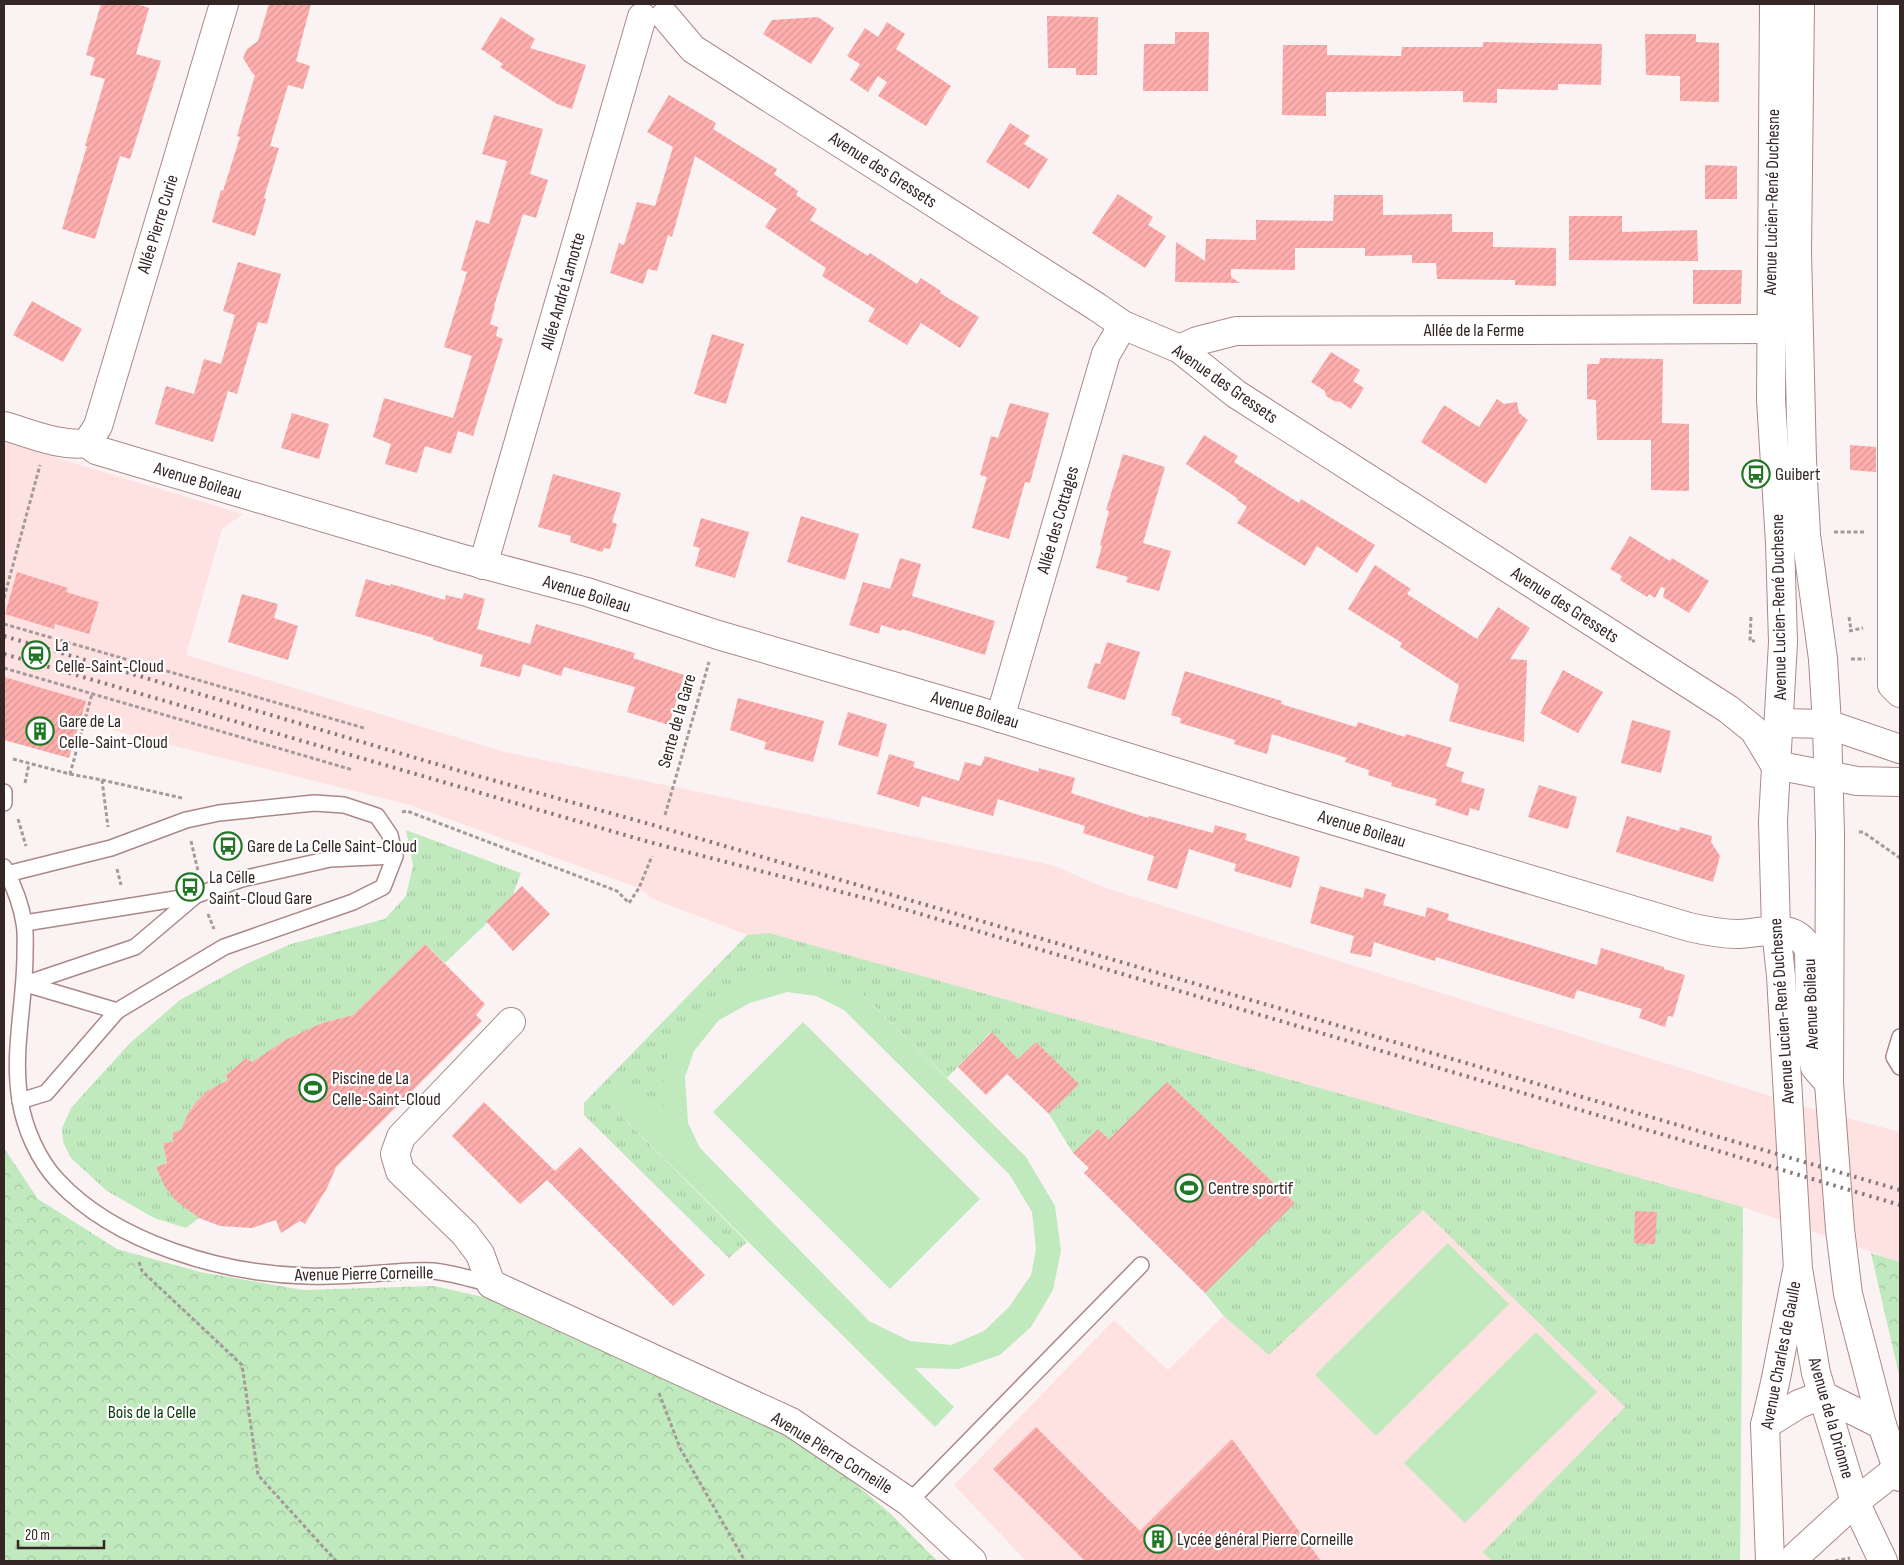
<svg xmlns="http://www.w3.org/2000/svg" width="1904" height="1565" font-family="'Sofia Sans Condensed',sans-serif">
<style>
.built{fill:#fee2e1}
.grass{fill:url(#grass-tufts)}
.forest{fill:url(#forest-crowns)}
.pitch{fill:#c0e9be;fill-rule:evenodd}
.building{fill:url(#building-hatch)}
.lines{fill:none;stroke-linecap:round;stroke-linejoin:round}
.service-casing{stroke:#ab8887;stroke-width:18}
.minor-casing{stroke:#ab8887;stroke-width:30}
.tertiary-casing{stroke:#ab8887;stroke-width:30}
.secondary-casing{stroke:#ab8887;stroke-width:30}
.path{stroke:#a59a9a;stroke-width:3;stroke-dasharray:4 2.5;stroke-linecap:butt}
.service{stroke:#fff;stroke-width:15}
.minor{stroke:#fff;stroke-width:28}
.tertiary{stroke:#fff;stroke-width:28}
.secondary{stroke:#fff;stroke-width:28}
.rail{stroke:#867b7a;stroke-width:4;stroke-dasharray:2.5 5;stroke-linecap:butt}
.labels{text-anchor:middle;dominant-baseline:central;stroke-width:4.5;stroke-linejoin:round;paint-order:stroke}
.street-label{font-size:18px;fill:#342625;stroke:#fff}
.poi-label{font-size:18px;fill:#342625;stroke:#fff;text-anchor:start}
.park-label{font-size:18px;fill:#0d3b0f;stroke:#fff}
</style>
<defs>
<pattern id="grass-tufts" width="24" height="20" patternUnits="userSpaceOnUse" patternTransform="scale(1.25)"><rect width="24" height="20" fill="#c0e9be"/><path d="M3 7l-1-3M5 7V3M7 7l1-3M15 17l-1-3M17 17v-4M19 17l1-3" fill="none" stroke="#a6c8a3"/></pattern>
<pattern id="forest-crowns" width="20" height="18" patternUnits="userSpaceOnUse" patternTransform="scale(1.25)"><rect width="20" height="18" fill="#c0e9be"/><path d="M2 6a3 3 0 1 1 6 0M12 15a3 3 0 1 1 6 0" fill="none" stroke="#a6c8a3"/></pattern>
<pattern id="building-hatch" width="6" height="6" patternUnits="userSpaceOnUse" patternTransform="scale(1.25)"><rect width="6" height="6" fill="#fdaead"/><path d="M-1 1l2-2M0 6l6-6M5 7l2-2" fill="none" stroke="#d99695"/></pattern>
</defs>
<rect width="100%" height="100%" fill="#fbf3f3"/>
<!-- built -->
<path class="built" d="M4,442L243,514L222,529L186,655L505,752L1052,865L1106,888L1799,1105L1900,1132V1262L1743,1207L1740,1561H1026L954,1485L1114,1320L1168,1370L1337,1204L1352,1097L769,934L747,935L651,898L639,888L410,805L99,727L4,699Z"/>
<!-- grass -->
<g class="grass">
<path d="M406,830L521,873L511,900L445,963L425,944L353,1015L322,1023L285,1040L252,1062L246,1058L226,1075L229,1081C204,1091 189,1102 184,1130L173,1132V1142L163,1143L167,1163L156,1167C167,1192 177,1202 199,1218L186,1228L154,1218L107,1191L71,1158L63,1142L62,1128L71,1108L130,1043L180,1000L246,964L291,944L385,919L406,896L413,865Z"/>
<path d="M769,933L1743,1207L1740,1561H1492L1483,1552L1625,1407L1423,1210L1269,1355L1223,1315L1205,1293L1295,1203L1167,1082L1109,1139L1098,1129L1073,1153L1049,1114L1078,1084L1036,1042L1018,1059L991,1032L947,1078L860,992L744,979L663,1070V1120L607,1102L747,1242L729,1258L584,1115V1103L747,935Z"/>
</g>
<!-- forest -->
<g class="forest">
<path d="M4,1148L38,1199L117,1249L200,1272L303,1290L434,1286L524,1306L790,1428L892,1515L937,1561H4Z"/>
<path d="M1871,1253L1900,1262V1379Z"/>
</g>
<!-- pitch -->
<g class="pitch">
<path d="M781,970L819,975L860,992L1026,1157L1055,1206L1061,1251L1053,1290L1031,1327L1000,1355L959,1369L915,1368L954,1407L935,1427L607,1102L626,1083L663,1119V1070L674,1034L703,1004L744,979ZM787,992L816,996L844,1010L1009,1174L1032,1212L1036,1249L1031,1275L1009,1307L984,1331L951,1345L910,1341L869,1321L700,1148L688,1123L685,1077L694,1051L719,1020L750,1003Z"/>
<path d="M803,1022L980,1199L890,1289L713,1112Z"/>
<path d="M1448,1243L1509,1304L1376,1436L1315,1375Z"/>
<path d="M1536,1332L1597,1392L1465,1523L1404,1463Z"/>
</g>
<!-- building -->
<g class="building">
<path d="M101,4H137L149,8L136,54L161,61L130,159L120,156L95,239L62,229L87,146H85L105,79L90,75L95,58L86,55Z"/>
<path d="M269,4H311L296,61L310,66L303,89L288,85L270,146L279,148L264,198L266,199L255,236L212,222L221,190L223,191L240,137L237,136L255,75L253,74L243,58L247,49L258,41Z"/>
<path d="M1047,16L1098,17L1097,75H1076V68H1048Z"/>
<path d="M501,17L535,39L530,48L586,65L572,109L557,104L500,67L503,64L481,49Z"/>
<path d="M818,17L834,28L811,64L763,34L772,20Z"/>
<path d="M887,22L905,34L896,49L951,86L926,126L878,96L887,82L878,76L868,92L850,80L860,64L847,56L865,28L878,37Z"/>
<path d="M1175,32H1209L1208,91H1143L1144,44H1175Z"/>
<path d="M1645,34H1696V42L1719,43V102L1680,101V76L1646,75Z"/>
<path d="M1483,42L1602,44L1601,85L1558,84V90L1497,89V103L1463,102V91L1326,92V116L1282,115L1283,45H1327V55L1401,56L1402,47H1483Z"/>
<path d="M669,95L716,123L713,129L777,169L774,174L798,191L796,195L817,209L810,220L868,256L870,253L917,284L921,278L941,291L940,293L979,317L960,348L921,323L907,345L868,321L875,309L822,276L826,268L765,227L777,209L695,156L672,237L668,235L657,271L648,269L643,284L610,273L619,243L624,245L637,202L655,206L673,147L647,132Z"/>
<path d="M494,115L543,129L530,174L548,180L536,218L523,214L494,306H495L490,324L498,327L496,336L503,339L473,436L458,431L451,454L425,446L417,473L385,464L391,444L373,437L384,398L453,418L472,356L444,347L467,272L461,270L476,220L489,224L507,161L482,154Z"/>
<path d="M1010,123L1030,136L1024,144L1048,159L1029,189L986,162Z"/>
<path d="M1705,165L1737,166V199H1705Z"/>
<path d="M1118,194L1153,217L1148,225L1166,236L1145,268L1092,233Z"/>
<path d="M1334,195H1383V215L1452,214V232H1493V247L1556,248V286L1515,285V280L1437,279L1436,263H1412V255L1365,256V248H1295V270L1231,269V277L1240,283L1175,282L1176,242L1205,261L1206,239L1256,240V220L1333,221Z"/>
<path d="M1569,216H1622V232L1697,230L1698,261L1569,260Z"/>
<path d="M238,262L281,274L267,324L258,322L237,394L228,391L213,442L155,424L166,386L194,394L204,359L221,364L235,315L223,311Z"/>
<path d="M1693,270H1742L1741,304H1693Z"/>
<path d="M32,301L82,329L63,362L13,335Z"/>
<path d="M712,334L744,344L726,404L694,394Z"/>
<path d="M1331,352L1360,370L1353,381L1364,388L1351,409L1339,401L1336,402L1326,396L1325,391L1311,382Z"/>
<path d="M1600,358L1663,359L1662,423L1689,424V491L1651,490V440H1597L1596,400L1587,399V364H1599Z"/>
<path d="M1497,399L1504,404L1517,402L1519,413L1528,420L1486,484L1421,442L1444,405L1479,427Z"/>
<path d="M1010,403L1049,413L1030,483L1025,482L1009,539L972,528L987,477L980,475L991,436L998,438Z"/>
<path d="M292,413L329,424L319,459L281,448Z"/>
<path d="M1204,435L1238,456L1234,462L1299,503L1301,499L1375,545L1357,573L1317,546L1305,566L1237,523L1247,507L1236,499L1237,498L1186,464Z"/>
<path d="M1850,445L1876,447V472L1850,470Z"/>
<path d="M1123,454L1165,467L1143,543L1171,551L1159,591L1126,582L1128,577L1096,568L1102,546L1100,545L1109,511L1106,510Z"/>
<path d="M553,474L621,493L612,522L617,524L610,549L604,548L602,552L570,542L571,536L538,527Z"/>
<path d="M801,516L859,534L845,580L787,562Z"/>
<path d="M701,518L749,532L735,578L695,566L700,548L693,546Z"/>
<path d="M1630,536L1670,561L1672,558L1709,581L1689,613L1663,597L1665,588L1661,587L1655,598L1649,594L1647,597L1620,580L1622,576L1610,569Z"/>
<path d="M900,558L921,564L912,596L995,621L985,655L902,629L901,631L881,625L879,634L849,625L863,582L890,589Z"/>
<path d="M1375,565L1411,589L1407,594L1477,639L1498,607L1530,628L1510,659L1527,660L1524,742L1449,721L1459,685L1400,647L1402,643L1348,609Z"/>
<path d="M17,572L68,588L66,592L99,602L89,634L55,624L54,629L5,614Z"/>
<path d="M366,579L390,586L391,584L445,600L446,595L462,599L464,593L485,599L477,629L530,644L536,624L635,653L633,658L684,675L669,725L627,712L635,687L564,667L561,676L523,664L520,677L480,666L483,655L433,640L434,638L355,616Z"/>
<path d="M242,594L278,604L274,618L298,626L288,660L228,642Z"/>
<path d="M1107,642L1140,652L1125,700L1087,688L1095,663L1100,664Z"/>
<path d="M1563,670L1603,692L1578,733L1540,713Z"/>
<path d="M1185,671L1282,701L1281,704L1356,727L1358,722L1405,737L1406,734L1452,748L1446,766L1464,772L1461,782L1485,789L1479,811L1470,808L1468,816L1435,805L1437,799L1391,786L1392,783L1368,775L1369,770L1345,762L1347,758L1272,734L1267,754L1234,744L1235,740L1180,723L1181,718L1171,715Z"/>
<path d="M4,677L86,701L69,758L4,740Z"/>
<path d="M738,698L824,721L813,762L764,749L766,742L730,730Z"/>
<path d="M848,712L887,724L878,757L838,745Z"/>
<path d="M1632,720L1671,731L1661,773L1621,763Z"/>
<path d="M889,754L915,762L913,767L959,781L965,762L981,766L985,756L1038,772L1039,768L1075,778L1071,793L1148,818L1149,816L1213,833L1215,825L1247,834L1245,840L1300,857L1291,888L1234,871L1236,864L1189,849L1177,889L1147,880L1154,856L1083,833L1085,826L998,799L993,816L922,796L919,807L877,794Z"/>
<path d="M1539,785L1577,797L1568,829L1528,817Z"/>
<path d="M1627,816L1679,831L1680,827L1712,836L1711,842L1720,856L1713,882L1616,852Z"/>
<path d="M522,886L550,914L513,951L486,921Z"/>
<path d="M1320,886L1363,898L1365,888L1386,894L1383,905L1425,917L1427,907L1449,914L1447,920L1597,965L1601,948L1664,967V969L1685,975L1673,1017L1668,1016L1665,1027L1639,1018L1642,1009L1577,990L1574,999L1436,957L1435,961L1374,942L1371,957L1350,953L1354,936L1310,923Z"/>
<path d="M425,944L485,1004L476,1015L482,1021L336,1167L327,1188L305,1224L300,1221L281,1233L276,1220L252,1228L220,1226L199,1218L175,1200L165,1187L156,1167L167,1163L163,1143L173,1142V1132L181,1130L189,1112L196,1102L207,1091L228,1080L226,1075L246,1058L252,1062L285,1040L322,1023L353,1015Z"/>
<path d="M992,1032L1018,1059L1036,1042L1079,1084L1049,1114L1007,1074L986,1095L958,1067Z"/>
<path d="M1167,1082L1295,1203L1205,1293L1084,1173L1089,1168L1073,1153L1098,1129L1109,1139Z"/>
<path d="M484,1102L555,1171L580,1147L705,1275L673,1306L547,1180L520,1204L452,1136Z"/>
<path d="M1635,1211L1657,1212L1655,1244L1634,1243Z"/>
<path d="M1036,1427L1140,1531L1232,1439L1321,1561H1085L993,1469Z"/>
</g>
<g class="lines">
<!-- service casing -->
<g class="service-casing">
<g id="service">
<path d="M4,792V803"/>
<path d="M4,867C13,884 21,904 24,923C26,933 25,944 25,954C25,1003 12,1051 20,1100C24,1127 38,1160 58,1181C116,1243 223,1274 307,1276C332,1277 357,1275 382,1273C398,1272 416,1270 433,1271C452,1273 472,1279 491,1284"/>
<path d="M7,874L111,848L186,820L219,813L314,803L344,805L377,816L390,835L395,856L383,887L353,902L224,947L117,1011L46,1093L20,1101"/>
<path d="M25,923L194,896L242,879L330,859L395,856"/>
<path d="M25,984L135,947L194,897"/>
<path d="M26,984L117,1011"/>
<path d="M1900,1037L1894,1057L1900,1067"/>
<path d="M909,1502L1141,1265"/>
</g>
</g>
<!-- minor casing -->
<g class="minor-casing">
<g id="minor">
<path d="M1892,4V685L1900,693"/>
<path d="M665,16L693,49L1097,307L1123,325L1180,349L1236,394L1728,709L1754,730L1775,765L1857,781L1900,782"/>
<path d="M1180,349L1197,341L1236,331L1770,329"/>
<path d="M4,426C30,433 60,447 87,443"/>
<path d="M87,443L96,450L456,557L587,592L718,635L975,710L1278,804L1689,927C1706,931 1722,934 1739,934C1765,933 1795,920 1809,950L1811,1051L1815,1067L1829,1083"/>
<path d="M87,443L98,426L224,4"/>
<path d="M483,565L642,17"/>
<path d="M1000,718L1106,354L1123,325"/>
<path d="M1779,723L1827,724L1900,749"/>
<path d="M511,1022L401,1137L395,1154L400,1171L465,1234L480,1254L491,1284L791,1422L909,1502L972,1561"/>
</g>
</g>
<!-- tertiary casing -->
<g class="tertiary-casing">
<g id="tertiary">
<path d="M1765,1425L1799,1404L1822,1395L1882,1425"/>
<path d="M1770,1561L1765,1425L1775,1383L1797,1271"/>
<path d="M1793,1561L1796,1556L1855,1502L1897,1469"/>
</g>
</g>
<!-- secondary casing -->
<g class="secondary-casing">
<g id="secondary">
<path d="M1774,4L1771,400L1780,542L1783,642L1773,821L1776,930L1781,976L1798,1269L1816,1373L1855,1502L1883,1561"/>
<path d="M1800,4L1797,251L1802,460L1806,535L1823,659L1827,724L1830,834L1829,1083L1840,1229L1848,1294L1882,1425L1900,1477"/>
</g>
</g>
<!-- path -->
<g class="path">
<path d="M1834,532H1865"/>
<path d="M4,598L40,465"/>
<path d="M1751,617L1750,641H1755"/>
<path d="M1849,617L1851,630"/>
<path d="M4,624L364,728"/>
<path d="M1849,631L1863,628"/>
<path d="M1851,659H1865"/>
<path d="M4,668L353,770"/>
<path d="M13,759L70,774L92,694"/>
<path d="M70,774L102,780L108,827"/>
<path d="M102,780L182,798"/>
<path d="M25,783L29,764"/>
<path d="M402,812L407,811L617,891L629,903L639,888L652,856"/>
<path d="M665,815L709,662"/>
<path d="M18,819L26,846"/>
<path d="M1859,832H1863L1900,858"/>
<path d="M191,841L198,871"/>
<path d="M117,869L121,885"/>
<path d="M208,914L214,929"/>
<path d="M139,1262L142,1271L242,1365L258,1475L336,1561"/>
<path d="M659,1393L680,1448L745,1561"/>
<path d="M1835,1561L1850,1558"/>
</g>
<!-- service -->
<use href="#service" class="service"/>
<!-- minor -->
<use href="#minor" class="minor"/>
<!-- tertiary -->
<use href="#tertiary" class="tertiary"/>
<!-- secondary -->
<use href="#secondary" class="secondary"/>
<!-- rail -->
<g class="rail">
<path d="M4,636L460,771L653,825L1900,1190"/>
<path d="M4,654L649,842L880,902L1900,1205"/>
</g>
</g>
<!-- icons -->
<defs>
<g id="bus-ring" transform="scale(1.4375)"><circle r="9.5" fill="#fff" stroke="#1f7724" stroke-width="1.5"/><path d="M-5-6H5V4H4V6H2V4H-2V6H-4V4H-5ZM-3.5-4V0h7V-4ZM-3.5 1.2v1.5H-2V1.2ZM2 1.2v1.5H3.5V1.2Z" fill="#1f7724"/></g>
<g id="station-ring" transform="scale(1.4375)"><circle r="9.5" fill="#fff" stroke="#1f7724" stroke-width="1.5"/><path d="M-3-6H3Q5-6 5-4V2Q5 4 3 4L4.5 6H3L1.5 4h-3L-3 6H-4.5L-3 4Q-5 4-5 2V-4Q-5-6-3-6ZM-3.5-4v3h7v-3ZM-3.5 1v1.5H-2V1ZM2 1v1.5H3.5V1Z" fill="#1f7724"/></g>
<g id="building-ring" transform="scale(1.4375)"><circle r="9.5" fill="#fff" stroke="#1f7724" stroke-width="1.5"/><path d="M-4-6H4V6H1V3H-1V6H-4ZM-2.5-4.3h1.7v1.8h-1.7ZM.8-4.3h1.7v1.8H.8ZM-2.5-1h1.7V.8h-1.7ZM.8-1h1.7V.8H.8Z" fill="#1f7724"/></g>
<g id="stadium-ring" transform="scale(1.4375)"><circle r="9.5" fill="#fff" stroke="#1f7724" stroke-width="1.5"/><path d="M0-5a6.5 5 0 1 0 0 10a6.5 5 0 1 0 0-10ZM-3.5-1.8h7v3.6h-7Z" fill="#1f7724"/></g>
</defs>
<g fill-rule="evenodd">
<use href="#bus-ring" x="1756" y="474"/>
<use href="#station-ring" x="36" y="655"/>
<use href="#building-ring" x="40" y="731"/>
<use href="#bus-ring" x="228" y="846"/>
<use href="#bus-ring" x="190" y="887"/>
<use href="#stadium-ring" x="313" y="1088"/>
<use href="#stadium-ring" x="1189" y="1188"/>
<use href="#building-ring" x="1158" y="1539"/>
</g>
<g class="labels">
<!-- street labels -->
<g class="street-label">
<text transform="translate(883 170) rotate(33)">Avenue des Gressets</text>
<text transform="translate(1772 202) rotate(-89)">Avenue Lucien-René Duchesne</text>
<text transform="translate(158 224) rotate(-73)">Allée Pierre Curie</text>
<text transform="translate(563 291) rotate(-74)">Allée André Lamotte</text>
<text x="1474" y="330">Allée de la Ferme</text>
<text transform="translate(1225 384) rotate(35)">Avenue des Gressets</text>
<text transform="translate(198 481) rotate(17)">Avenue Boileau</text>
<text transform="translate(1058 520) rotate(-74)">Allée des Cottages</text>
<text transform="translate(587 594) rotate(17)">Avenue Boileau</text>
<text transform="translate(1565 605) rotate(33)">Avenue des Gressets</text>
<text transform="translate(1779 607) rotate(-91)">Avenue Lucien-René Duchesne</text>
<text transform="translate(975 710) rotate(17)">Avenue Boileau</text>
<text transform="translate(677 721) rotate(-74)">Sente de la Gare</text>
<text transform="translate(1362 829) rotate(17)">Avenue Boileau</text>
<text transform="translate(1811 1004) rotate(-92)">Avenue Boileau</text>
<text transform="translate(1782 1011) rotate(-94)">Avenue Lucien-René Duchesne</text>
<text transform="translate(364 1274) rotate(-1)">Avenue Pierre Corneille</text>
<text transform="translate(1781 1355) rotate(-79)">Avenue Charles de Gaulle</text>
<text transform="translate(1831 1418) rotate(74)">Avenue de la Drionne</text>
<text transform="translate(832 1453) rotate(32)">Avenue Pierre Corneille</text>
</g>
<!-- poi labels -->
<g class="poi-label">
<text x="1775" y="474">Guibert</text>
<text x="55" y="645">La<tspan x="55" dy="21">Celle-Saint-Cloud</tspan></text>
<text x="59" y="721">Gare de La<tspan x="59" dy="21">Celle-Saint-Cloud</tspan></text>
<text x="247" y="846">Gare de La Celle Saint-Cloud</text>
<text x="209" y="877">La Celle<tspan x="209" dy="21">Saint-Cloud Gare</tspan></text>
<text x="332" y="1078">Piscine de La<tspan x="332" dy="21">Celle-Saint-Cloud</tspan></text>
<text x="1208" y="1188">Centre sportif</text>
<text x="1177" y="1539">Lycée général Pierre Corneille</text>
</g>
<!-- park labels -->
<g class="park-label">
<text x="152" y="1412">Bois de la Celle</text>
</g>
</g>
<!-- border -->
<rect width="1904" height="1565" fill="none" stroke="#342625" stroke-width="10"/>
<!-- scale -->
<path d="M18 1540v8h86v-8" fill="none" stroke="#342625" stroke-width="2.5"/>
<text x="25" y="1540" font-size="15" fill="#342625" stroke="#ffffff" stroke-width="4" paint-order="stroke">20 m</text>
</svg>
